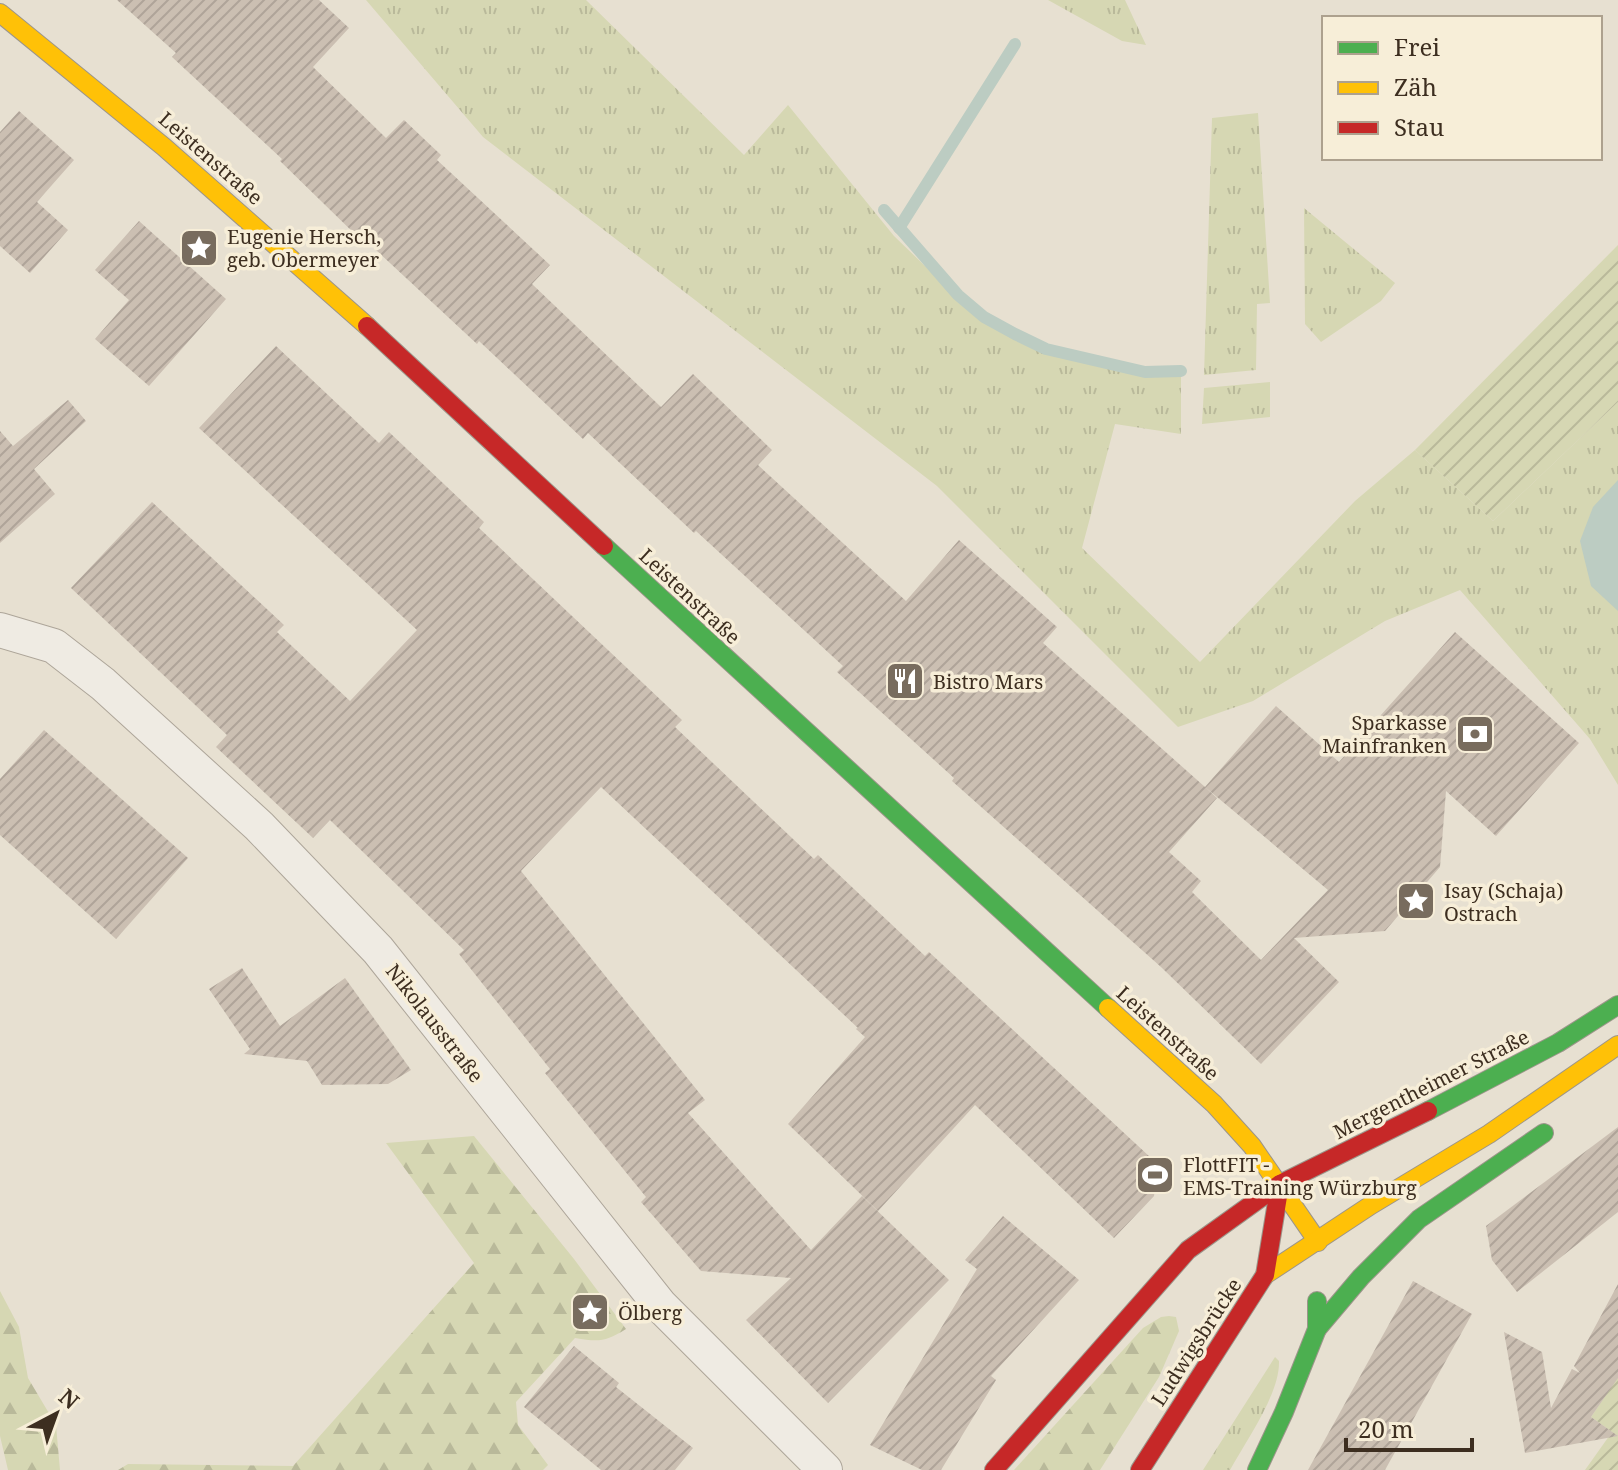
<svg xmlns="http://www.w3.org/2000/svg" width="1618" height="1470" font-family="'Noto Serif',serif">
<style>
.grass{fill:url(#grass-tufts)}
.forest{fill:url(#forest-firs)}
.garden{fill:url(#garden-furrows)}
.water{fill:#bcccc2}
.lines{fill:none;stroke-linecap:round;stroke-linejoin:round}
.stream{stroke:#bcccc2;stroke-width:12}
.building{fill:url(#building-hatch);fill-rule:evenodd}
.street-casing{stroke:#ada599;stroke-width:36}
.fast-casing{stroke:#9c958a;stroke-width:20}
.slow-casing{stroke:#9c958a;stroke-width:20}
.jam-casing{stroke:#9c958a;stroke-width:20}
.street{stroke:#efebe3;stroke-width:34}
.fast{stroke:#4caf50;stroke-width:18}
.slow{stroke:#ffc107;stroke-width:18}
.jam{stroke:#c62828;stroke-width:18}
.labels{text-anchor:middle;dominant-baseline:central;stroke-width:7;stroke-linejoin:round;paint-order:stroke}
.street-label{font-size:20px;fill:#3d2e20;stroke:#f7eed8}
.poi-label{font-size:20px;fill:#3d2e20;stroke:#f7eed8;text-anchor:start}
</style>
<defs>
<pattern id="grass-tufts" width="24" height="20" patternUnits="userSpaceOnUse" patternTransform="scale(2)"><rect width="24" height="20" fill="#d6d7b3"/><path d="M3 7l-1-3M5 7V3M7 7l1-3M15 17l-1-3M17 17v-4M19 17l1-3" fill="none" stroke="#b9b99a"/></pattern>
<pattern id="forest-firs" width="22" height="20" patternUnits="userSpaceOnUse" patternTransform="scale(2)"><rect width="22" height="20" fill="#d6d7b3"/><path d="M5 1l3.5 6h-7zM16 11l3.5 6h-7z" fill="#b9b99a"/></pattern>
<pattern id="garden-furrows" width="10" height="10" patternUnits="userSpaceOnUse" patternTransform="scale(2)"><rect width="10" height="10" fill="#d6d7b3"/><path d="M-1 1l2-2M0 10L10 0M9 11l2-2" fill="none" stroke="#b9b99a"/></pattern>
<pattern id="building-hatch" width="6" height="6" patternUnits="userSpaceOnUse" patternTransform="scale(2)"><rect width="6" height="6" fill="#cbbfb2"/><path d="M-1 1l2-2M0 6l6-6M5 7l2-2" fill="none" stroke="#afa499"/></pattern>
</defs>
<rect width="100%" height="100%" fill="#e7e0d1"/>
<!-- grass -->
<g class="grass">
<path d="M366,0H586L744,155L788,105L894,236L984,323L1044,353L1146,377L1181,376V434L1115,424L1082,548L1200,662L1355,501L1415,450L1493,521L1618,402V785L1590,739L1460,590L1385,621L1253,701L1178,727L937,486L483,137Z"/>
<path d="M1048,0H1125L1146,45L1122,41Z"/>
<path d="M1258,113L1270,303L1257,304L1256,370L1204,375L1212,118Z"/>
<path d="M1304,208L1395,283L1381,301L1321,342L1305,324Z"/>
<path d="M1270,382V417L1202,424L1204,388Z"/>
<path d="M1275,1357L1279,1361C1280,1394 1246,1441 1230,1470H1203Z"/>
</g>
<!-- forest -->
<g class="forest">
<path d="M474,1136L574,1259L626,1329C605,1342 599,1342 575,1338L516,1402L518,1425L548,1465L543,1470H118L128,1464L293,1466L474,1263L386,1143Z"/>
<path d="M0,1291L19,1327L28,1378L56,1425L60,1470H8L0,1436Z"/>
<path d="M1169,1316L1176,1317L1179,1331L1159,1377L1100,1470H1014L1143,1328L1161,1317Z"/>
</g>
<!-- garden -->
<g class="garden">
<path d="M1618,245V402L1493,521L1415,450Z"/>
<path d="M1618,1377V1470H1585L1612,1432L1591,1417Z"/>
</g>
<!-- water -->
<path class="water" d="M1618,480V611L1591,586L1580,541L1593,507Z"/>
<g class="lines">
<!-- stream -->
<g class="stream">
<path d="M884,210L958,295L984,317L1015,334L1046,349L1145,372L1181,371"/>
<path d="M899,228L1015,44"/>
</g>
</g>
<!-- building -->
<g class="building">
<path d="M117,0H319L349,28L313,67L386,138L404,120L441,155L437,160L550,265L532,284L661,407L693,374L772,450L758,465L906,601L959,540L1057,627L1043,643L1205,787L1276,706L1339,762L1455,632L1579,743L1496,836L1446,791L1440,867L1385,931L1294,938L1339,982L1261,1064L1161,967L952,781L954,778L837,672L843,666L696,531L694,533L588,433L583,439L479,341L477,344L362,237L360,239L280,161L282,159L172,57L176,53ZM1205,787L1328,890L1261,960L1192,892L1201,881L1169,852L1217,798Z"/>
<path d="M19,111L74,160L37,202L68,230L30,273L0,246V132Z"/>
<path d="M139,221L226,299L149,386L95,339L129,300L95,270Z"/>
<path d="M276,346L379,443L389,432L484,522L479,528L682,720L675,727L814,859L818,855L925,956L929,952L1150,1157L1157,1175L1154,1196L1114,1238L975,1105L878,1211L788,1124L865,1037L856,1029L858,1028L601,787L521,871L705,1100L688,1113L811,1250L862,1196L949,1280L828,1403L746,1320L791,1278L701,1271L641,1202L646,1197L545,1073L550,1069L459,954L464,950L330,820L313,838L216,747L227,735L71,588L152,502L284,625L277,632L350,701L417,630L199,428Z"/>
<path d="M68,400L86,421L34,469L55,494L0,543V431L13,446Z"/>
<path d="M44,730L188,858L116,939L0,835V779Z"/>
<path d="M242,968L280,1026L345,978L411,1070L388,1084L322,1085L307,1061L244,1054L250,1049L209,989Z"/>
<path d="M1618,1127V1212L1517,1292L1492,1260L1486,1226Z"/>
<path d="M1003,1216L1079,1280L991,1376L996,1380L941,1470H922L870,1445L977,1269L965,1260Z"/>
<path d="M1413,1281L1472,1314L1385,1470H1308Z"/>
<path d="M1618,1284V1378L1591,1417L1618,1436L1525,1453L1504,1332L1542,1352L1551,1408L1572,1369L1580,1373L1574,1366Z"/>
<path d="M574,1346L619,1383L616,1387L693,1448L675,1470H601L524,1407Z"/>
</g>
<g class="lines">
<!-- street casing -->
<g class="street-casing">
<path id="street" d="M0,630L54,646L103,684L259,826L378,950L660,1305L825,1470"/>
</g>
<!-- fast casing -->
<g class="fast-casing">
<g id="fast">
<path d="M604,546L1108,1008"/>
<path d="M1428,1111L1558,1043L1618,1005"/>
<path d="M1317,1329L1361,1277L1419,1219L1544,1133"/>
<path d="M1257,1470L1284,1412L1317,1329V1301"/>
</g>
</g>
<!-- slow casing -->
<g class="slow-casing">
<g id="slow">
<path d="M0,13L164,147L367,326"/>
<path d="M1108,1008L1214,1104L1252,1146L1318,1242"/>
<path d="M1265,1275L1371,1205L1489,1134L1618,1045"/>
</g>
</g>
<!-- jam casing -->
<g class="jam-casing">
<g id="jam">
<path d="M367,326L604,546"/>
<path d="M994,1470L1188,1250L1280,1184L1428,1111"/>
<path d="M1140,1470L1265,1275L1280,1184"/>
</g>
</g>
<!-- street -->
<use href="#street" class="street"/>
<!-- fast -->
<use href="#fast" class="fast"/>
<!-- slow -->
<use href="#slow" class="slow"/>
<!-- jam -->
<use href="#jam" class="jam"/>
</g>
<!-- icons -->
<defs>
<g id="sight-square" transform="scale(2)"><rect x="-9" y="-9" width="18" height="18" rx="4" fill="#786c5e" stroke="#f7eed8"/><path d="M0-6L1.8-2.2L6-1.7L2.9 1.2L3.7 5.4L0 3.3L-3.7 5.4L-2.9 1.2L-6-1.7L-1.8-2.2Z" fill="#fff"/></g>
<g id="restaurant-square" transform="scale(2)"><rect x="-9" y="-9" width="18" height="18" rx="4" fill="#786c5e" stroke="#f7eed8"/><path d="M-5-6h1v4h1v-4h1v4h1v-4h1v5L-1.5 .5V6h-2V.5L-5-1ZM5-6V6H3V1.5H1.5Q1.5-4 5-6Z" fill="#fff"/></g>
<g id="bank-square" transform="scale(2)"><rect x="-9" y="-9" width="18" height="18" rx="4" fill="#786c5e" stroke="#f7eed8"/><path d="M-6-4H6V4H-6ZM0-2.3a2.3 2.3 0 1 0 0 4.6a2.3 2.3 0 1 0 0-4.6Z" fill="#fff"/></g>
<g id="stadium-square" transform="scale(2)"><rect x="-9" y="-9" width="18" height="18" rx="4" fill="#786c5e" stroke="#f7eed8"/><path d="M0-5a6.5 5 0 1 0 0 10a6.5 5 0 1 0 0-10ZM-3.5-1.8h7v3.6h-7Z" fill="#fff"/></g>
</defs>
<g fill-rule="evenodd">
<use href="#sight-square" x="199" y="248"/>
<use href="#restaurant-square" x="905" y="681"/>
<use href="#bank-square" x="1475" y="734"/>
<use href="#sight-square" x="1416" y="901"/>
<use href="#stadium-square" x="1155" y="1175"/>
<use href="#sight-square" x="590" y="1312"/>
</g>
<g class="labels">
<!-- street labels -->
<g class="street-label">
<text transform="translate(211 158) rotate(41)">Leistenstraße</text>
<text transform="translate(690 596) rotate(43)">Leistenstraße</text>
<text transform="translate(435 1023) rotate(52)">Nikolausstraße</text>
<text transform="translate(1168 1033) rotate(42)">Leistenstraße</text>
<text transform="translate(1431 1084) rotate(-27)">Mergentheimer Straße</text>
<text transform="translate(1196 1342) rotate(-57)">Ludwigsbrücke</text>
</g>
<!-- poi labels -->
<g class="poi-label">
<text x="227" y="236">Eugenie Hersch,<tspan x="227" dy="23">geb. Obermeyer</tspan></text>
<text x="933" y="681">Bistro Mars</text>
<text x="1447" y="722" text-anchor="end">Sparkasse<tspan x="1447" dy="23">Mainfranken</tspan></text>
<text x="1444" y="890">Isay (Schaja)<tspan x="1444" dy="23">Ostrach</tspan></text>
<text x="1183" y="1164">FlottFIT -<tspan x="1183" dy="23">EMS-Training Würzburg</tspan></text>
<text x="618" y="1312">Ölberg</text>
</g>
</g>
<!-- legend -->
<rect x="1322" y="16" width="280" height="144" fill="#f7eed8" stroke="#ada18e" stroke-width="2"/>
<rect x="1338" y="42" width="40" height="12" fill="#4caf50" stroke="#ada18e" stroke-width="2"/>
<text x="1394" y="56" font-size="24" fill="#3d2e20">Frei</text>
<rect x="1338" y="82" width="40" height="12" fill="#ffc107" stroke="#ada18e" stroke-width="2"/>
<text x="1394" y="96" font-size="24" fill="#3d2e20">Zäh</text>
<rect x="1338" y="122" width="40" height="12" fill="#c62828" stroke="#ada18e" stroke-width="2"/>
<text x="1394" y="136" font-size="24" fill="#3d2e20">Stau</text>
<!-- north arrow -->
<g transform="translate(56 1414) rotate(41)" stroke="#f7eed8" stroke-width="6" paint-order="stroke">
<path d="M0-6L14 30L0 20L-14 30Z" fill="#3d2e20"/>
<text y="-12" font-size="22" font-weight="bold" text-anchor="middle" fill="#3d2e20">N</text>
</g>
<!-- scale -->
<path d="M1346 1438v12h126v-12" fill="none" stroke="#3d2e20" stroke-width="4"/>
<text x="1358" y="1438" font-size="24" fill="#3d2e20" stroke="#f7eed8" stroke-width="6" paint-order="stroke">20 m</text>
</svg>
